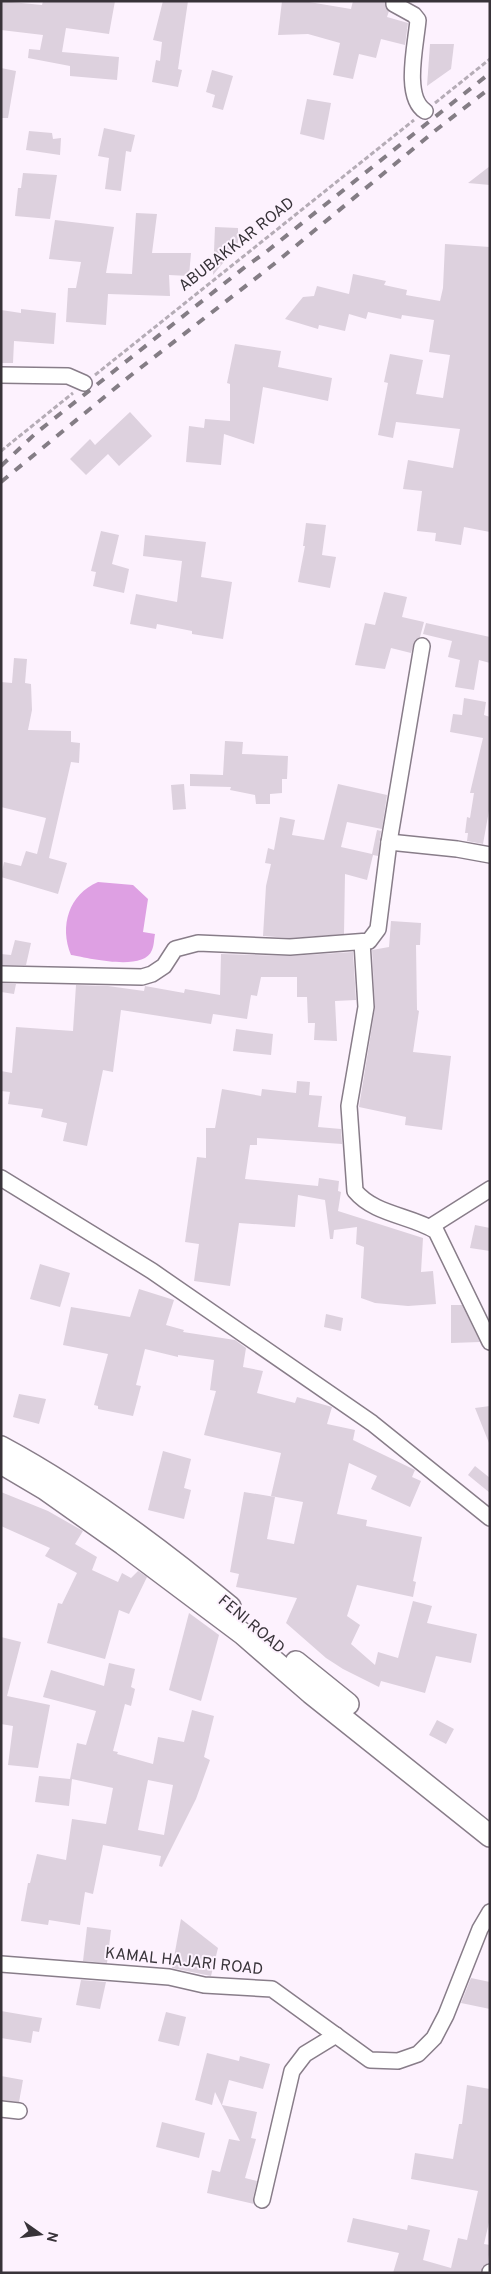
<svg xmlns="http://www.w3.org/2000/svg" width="491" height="2274" font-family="Overpass,sans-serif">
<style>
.water{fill:#dea0e3}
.building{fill:#ddd1de;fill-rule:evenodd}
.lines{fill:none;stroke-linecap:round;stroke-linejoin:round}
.street-casing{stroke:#887d89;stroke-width:18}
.secondary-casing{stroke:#887d89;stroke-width:24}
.path{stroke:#b5acb6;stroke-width:3;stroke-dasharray:5 2.5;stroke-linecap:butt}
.street{stroke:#fff;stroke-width:15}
.secondary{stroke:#fff;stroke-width:21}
.rail{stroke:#847d85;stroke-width:4;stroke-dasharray:9 9;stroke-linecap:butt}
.labels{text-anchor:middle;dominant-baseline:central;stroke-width:4;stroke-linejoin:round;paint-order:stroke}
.street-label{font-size:16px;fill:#383339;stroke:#fdf2fe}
</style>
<rect width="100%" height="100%" fill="#fdf2fe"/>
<!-- water -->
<path class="water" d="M98,882L133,885L148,899L143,932L155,934C154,939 154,946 152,950C144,972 89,958 71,955C59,926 69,894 98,882Z"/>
<!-- building -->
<g class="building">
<path d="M1,1L42,5L43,1H115L109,34L66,28L62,52L119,57L117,80L70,76V66L28,58L29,49L40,50L43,35L1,30Z"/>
<path d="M163,1H188L178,69L182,70L178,87L152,82L156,60L160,61L162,42L153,40Z"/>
<path d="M282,1H303L351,9L353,1H385L389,11L387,17L408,23L405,45L381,39L376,58L359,54L353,79L333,75L340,43L308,34L278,35Z"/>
<path d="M430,44H454L451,69L427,86Z"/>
<path d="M1,68L16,71L8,118H1Z"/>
<path d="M212,70L233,76L223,110L212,107L215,95L206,92Z"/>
<path d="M307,99L331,103L324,140L300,134Z"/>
<path d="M104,128L135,135L131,152L126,151L121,191L105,189L109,158L98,156Z"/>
<path d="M29,131L52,133L53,139L61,138L60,155L26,150Z"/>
<path d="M490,166V185L468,183Z"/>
<path d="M23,173L57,175L50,219L15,216L18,188H21Z"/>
<path d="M136,213L157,214L152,253H191L189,276L169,275L170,296L108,294L106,325L66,322L68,288H76L81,262L49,259L55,220L114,227L106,273L132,274Z"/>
<path d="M215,227L238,228V245L213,275Z"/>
<path d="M445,244L490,247V532L464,527L461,545L435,541L436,533L417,531L422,491L403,489L408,460L453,468L460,429L396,422L393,438L378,435L388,383L384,382L390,354L423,360L416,394L443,398L450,355L429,352L434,320L402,315L401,319L368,312L366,319L349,314L345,331L319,325L318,329L285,319L303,297L314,296L317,286L349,294L353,274L386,281L384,285L407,290L406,295L440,301L443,288Z"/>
<path d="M21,309L56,313L54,344L14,341L13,363H1V310L21,313Z"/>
<path d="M235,344L281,351L278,367L332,378L328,401L263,387L254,444L224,434L221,465L186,462L189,426L204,428L205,419L230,421V384L227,383Z"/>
<path d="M130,412L152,436L119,466L108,454L86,475L70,459L90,439L95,445Z"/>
<path d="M306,523L326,525L322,555L336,557L330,588L298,582L305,546H303Z"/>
<path d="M101,531L119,535L112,564L129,569L124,593L93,586L96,572L91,571Z"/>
<path d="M145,535L206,542L201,577L232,582L223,639L192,634V631L157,624L156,629L130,624L136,594L177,602L182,561L143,556Z"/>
<path d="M384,592L407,597L402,617L424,622L420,637L415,640L411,653L391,648L385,669L355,665L365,623L375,625Z"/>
<path d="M426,623L490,637V663L479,660L474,690L455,687L460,660L448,657L452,641L423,634Z"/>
<path d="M14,658L27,659L25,683L31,684L32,710L28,730L71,731V742L80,743L79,763L71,762L49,858L67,863L58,894L1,877L4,862L21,866L26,851L37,854L46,818L1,807V682L12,683Z"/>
<path d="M464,698L486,702L484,715L490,717V805L483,844L467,841L468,833H465L467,817L470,818L474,793H470L483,738L450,732L453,714L462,715Z"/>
<path d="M225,741L243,742L242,754L288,756L287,779H282V793L270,794V804H256L255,795L230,790L231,787L190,786V774L223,775Z"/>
<path d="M184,784L186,809L173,810L171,785Z"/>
<path d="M338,784L387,795L382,829L347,822L341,847L372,854L377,830L381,831L378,856L373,855L367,880L345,874L344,934L290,938L263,936L266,886L271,864L265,863L268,848L274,850L280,817L295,820L292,835L324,840Z"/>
<path d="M391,921L421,923L420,945H416L417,1010L419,1011L413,1052L451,1056L442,1130L405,1125L406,1117L359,1107L375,1008L372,950L389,947Z"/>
<path d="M15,940L31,943L26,965H1V954L11,955Z"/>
<path d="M353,952L356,1000L335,1001L337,1041L314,1040L315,1023H308L307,997H297V977H261L257,996L251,995L247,1019L213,1014L211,1024L121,1010L113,1072L103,1070L87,1146L63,1141L67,1123L41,1117L43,1109L8,1104L10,1092L1,1091V1071L12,1073L16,1027L73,1031L76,985L108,986L144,991L145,986L184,993L185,989L220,995L221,954L290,956Z"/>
<path d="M1,983L16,984L14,994L1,992Z"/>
<path d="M236,1029L273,1034L271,1055L233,1051Z"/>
<path d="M297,1081L310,1082L309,1095L322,1096L318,1127L341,1129L342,1144L257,1138V1145H250L245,1179L318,1186L319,1178L339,1181L338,1191L341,1192L338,1211L423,1238L421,1272L433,1271L436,1304L408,1306L375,1303L361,1298L364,1247L356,1244L357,1227L334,1230L333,1239H330L325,1200L298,1195L295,1227L239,1223L230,1286L194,1281L199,1244L185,1242L197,1157L206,1158V1128H215L222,1089L261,1096L262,1089L296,1093Z"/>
<path d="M475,1225L490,1228V1251L470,1248Z"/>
<path d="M40,1264L70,1273L60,1307L30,1299Z"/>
<path d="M139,1289L174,1300L166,1325L184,1330L183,1332L235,1340L246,1348L243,1367L263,1371L257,1393L295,1403L297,1397L332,1407L327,1424L355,1430L353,1440L415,1470L412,1477L421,1481L410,1507L371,1489L377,1476L349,1463L337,1514L367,1520L366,1526L422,1537L413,1581L416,1582L413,1597L357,1585L347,1616L360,1625L351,1644L375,1665L378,1652L398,1658L413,1601L432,1606L427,1623L477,1634L471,1663L436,1656L425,1693L381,1681L379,1687L343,1669L326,1658L286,1623L297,1598L236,1587L239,1574L230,1572L244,1492L275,1497L267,1539L294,1544L303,1502L271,1496L281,1453L204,1435L216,1391L210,1390L214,1360L178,1355V1357L145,1349L136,1385L141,1386L133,1416L98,1409V1406L94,1405L108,1354L63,1345L71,1307L130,1317Z"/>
<path d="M451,1305H462L480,1342L451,1343Z"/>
<path d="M326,1314L343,1318L341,1331L324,1327Z"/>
<path d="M19,1394L46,1399L39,1424L13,1417Z"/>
<path d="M490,1406V1442L489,1443L475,1408Z"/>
<path d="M163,1451L191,1459L184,1488L191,1490L184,1519L148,1510Z"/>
<path d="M475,1466L490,1478V1493L468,1475Z"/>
<path d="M1,1492L48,1511L83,1531L75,1544L97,1557L92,1570L118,1582L122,1573L131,1578L138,1571L147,1577L129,1614L119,1610L105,1659L47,1643L58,1603L62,1604L77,1573L45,1556L50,1548L1,1526Z"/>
<path d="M189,1613L219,1635L201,1701L169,1690Z"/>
<path d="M1,1637L21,1642L7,1696L50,1705L38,1768L8,1765L13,1726L1,1724Z"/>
<path d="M109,1663L135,1669L131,1687L135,1689L131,1706L125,1704L113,1751L118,1752L117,1754L153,1764L158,1737L184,1742L192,1710L214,1716L204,1757L210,1760L196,1799L162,1867L159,1866L161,1856L103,1845L93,1894L85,1892L80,1925L49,1920L48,1925L21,1921L28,1883H30L37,1854L66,1860L72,1819L106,1824L113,1788L72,1779L69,1806L35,1802L39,1776L70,1779L77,1743L86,1745L96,1711L43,1697L51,1670L104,1686ZM148,1780L173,1785L164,1835L138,1830Z"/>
<path d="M437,1720L454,1729L446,1744L429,1735Z"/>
<path d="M181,1919L218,1948L211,1976L172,1968Z"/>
<path d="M87,1927L111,1930L107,1963L83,1961Z"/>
<path d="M471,1978L490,1982V2009L461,2003Z"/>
<path d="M81,1980L106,1982L100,2009L76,2005Z"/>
<path d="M1,2011L42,2018L39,2032L33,2031L31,2043L1,2038Z"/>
<path d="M166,2012L186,2017L179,2046L158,2041Z"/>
<path d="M207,2053L239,2061L240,2056L270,2064L263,2089L229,2080L222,2105L257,2112L251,2138L256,2139L245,2178L257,2181L253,2198L254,2204L207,2193L212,2170L220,2172L229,2139L240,2141L215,2092L212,2105L195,2100Z"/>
<path d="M1,2076L23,2080L19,2102L1,2100Z"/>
<path d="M467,2085L490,2089V2218L484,2244L490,2245L488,2263L482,2267L481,2273H393L399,2253L347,2242L353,2218L407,2230L408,2225L430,2230L423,2260L451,2268L458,2238L467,2240L478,2191L411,2179L415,2153L453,2159L459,2124H462Z"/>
<path d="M162,2122L205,2133L199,2158L156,2147Z"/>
</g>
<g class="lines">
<!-- street casing -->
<g class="street-casing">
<g id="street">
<path d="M394,1V4L414,15L418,20C416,44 403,97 425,111"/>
<path d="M1,375L68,376L84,383"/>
<path d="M389,842L457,849L490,855"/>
<path d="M362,942L366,1007L349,1106L355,1191C375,1215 410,1215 436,1231L490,1342"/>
<path d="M1,974L142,977L152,974L164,966L175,949L198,943L290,947L369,941L378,929L389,842L422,646"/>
<path d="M1,1178L152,1271L372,1423L490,1518"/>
<path d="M430,1227L490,1189"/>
<path d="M1,1964L169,1977L204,1985L272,1989L370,2060L398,2061L418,2054L434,2038L446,2015L480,1929L490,1912"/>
<path d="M1,2109L19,2111"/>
<path d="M262,2200L292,2071L305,2054L336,2035"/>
<path d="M490,2273V2272"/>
</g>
</g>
<!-- secondary casing -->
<g class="secondary-casing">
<g id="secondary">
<path d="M1,1447C83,1491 159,1548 230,1607"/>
<path d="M1,1463L45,1489L123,1544L243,1634L311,1693L490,1836"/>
<path d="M296,1662L348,1704"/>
</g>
</g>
<!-- path -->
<g class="path">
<path d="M435,103L490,59"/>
<path d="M95,375L414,120"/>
<path d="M1,451L73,393"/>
</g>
<!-- street -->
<use href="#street" class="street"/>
<!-- secondary -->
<use href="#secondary" class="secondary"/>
<!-- rail -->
<g class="rail">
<path d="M1,466L36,433L245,267L266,252L490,73"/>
<path d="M1,482L130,376L274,264L436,130L490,88"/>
</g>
</g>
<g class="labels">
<!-- street labels -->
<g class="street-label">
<text transform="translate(237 245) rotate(-38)">ABUBAKKAR ROAD</text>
<text transform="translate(251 1625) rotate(40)">FENI ROAD</text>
<text transform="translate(184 1962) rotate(6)">KAMAL HAJARI ROAD</text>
</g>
</g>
<!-- border -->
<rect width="491" height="2274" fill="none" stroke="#383339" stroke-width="5"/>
<!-- north arrow -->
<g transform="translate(40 2234) rotate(104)" stroke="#fdf2fe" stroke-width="4" paint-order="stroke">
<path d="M0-4L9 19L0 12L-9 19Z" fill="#383339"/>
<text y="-8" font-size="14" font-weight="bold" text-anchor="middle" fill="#383339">N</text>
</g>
</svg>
